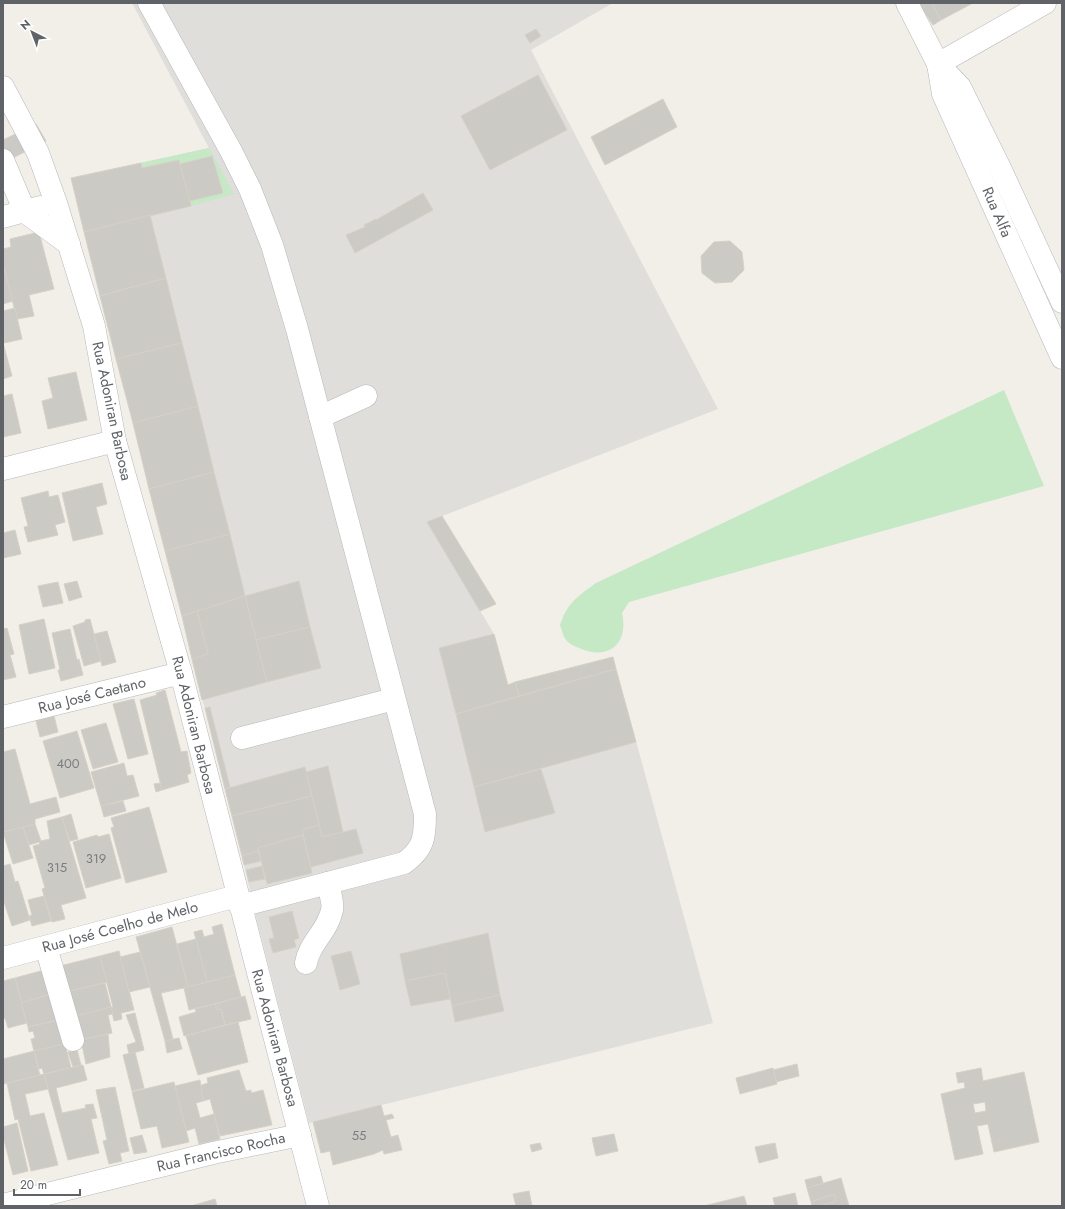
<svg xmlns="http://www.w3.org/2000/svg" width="1065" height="1209" font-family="Jost,sans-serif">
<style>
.industrial{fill:#e0deda}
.green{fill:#c5e8c5}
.building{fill:#cccac5;stroke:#d6d1c6;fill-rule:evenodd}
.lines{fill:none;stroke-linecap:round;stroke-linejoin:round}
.minor-casing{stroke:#b5b8bc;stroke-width:23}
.minor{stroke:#fff;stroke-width:22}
.labels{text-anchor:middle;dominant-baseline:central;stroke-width:3;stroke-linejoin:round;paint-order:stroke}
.number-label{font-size:13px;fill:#7a7d7f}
.street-label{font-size:15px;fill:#5f6368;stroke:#fff}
</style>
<rect width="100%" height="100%" fill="#f1efe8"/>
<!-- industrial -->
<path class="industrial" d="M132,3H613L531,50L718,409L427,522L494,634L508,685L613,657L713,1023L309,1123L255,913L242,856L71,178L209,148Z"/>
<!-- green -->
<g class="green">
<path d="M209,148L234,194L191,206L189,201L223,192L212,156L180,164L179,160L142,168L141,163Z"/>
<path d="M1004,390L1044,486L629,602L622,613C629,644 608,661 579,648C574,646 569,644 566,640C563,636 562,630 560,625C568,602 577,597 596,583Z"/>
</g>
<!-- building -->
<g class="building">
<path d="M921,3H932L941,20L933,25L919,4Z"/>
<path d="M932,3H973L941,20Z"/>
<path d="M536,29L541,36L530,43L525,35Z"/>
<path d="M538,75L567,130L490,170L461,116Z"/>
<path d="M663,99L677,127L605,165L591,137Z"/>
<path d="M36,124L46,141L3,163V140Z"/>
<path d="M212,156L223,193L189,201L180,164Z"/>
<path d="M179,160L191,206L84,232L71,178L141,163L142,168Z"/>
<path d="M423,193L433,210L355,253L346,235L365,227L364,225L376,219V220Z"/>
<path d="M150,215L166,278L100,296L84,232Z"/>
<path d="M39,232L54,289L29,295L34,316L17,319L3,264V249L11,247L10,239Z"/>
<path d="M730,241L742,252L744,270L732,282L715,283L702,273L701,256L714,242Z"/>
<path d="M3,264L13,301L3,304Z"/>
<path d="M166,278L182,343L116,359L100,296Z"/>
<path d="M15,308L22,339L4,343L3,311Z"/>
<path d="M3,343L12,376L3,379Z"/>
<path d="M182,343L198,406L133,423L116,359Z"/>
<path d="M76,372L87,420L48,429L42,401L53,398L48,378Z"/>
<path d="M12,394L21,433L3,437V396Z"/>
<path d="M198,406L214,472L149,489L133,423Z"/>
<path d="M214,472L230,534L165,551L149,489Z"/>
<path d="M102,483L107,504L96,507L103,534L73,541L62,493Z"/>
<path d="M48,491L49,497L58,495L65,522L55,525L58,535L28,542L24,527L28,526L21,498Z"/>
<path d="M442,516L496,604L480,611L427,522Z"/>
<path d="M15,530L21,554L3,558V533Z"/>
<path d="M230,534L245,596L182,616L165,551Z"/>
<path d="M77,581L82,597L69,601L64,584Z"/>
<path d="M299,581L310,627L256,640L245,596Z"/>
<path d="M58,582L63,603L43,607L38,586Z"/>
<path d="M245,596L267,682L202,700L192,659L208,654L197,611Z"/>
<path d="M197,611L208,654L192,659L182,616Z"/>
<path d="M44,619L55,668L29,674L19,625Z"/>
<path d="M90,619L101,661L84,666L73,626L85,622V620Z"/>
<path d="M310,627L321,668L267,682L256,640Z"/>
<path d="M7,628L14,654L10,655L16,677L3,680V629Z"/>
<path d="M70,629L77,660L79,659L83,675L61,681L58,670H60L52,633Z"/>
<path d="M107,631L116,662L102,666L94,634Z"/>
<path d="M494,634L508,685L515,682L519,696L456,714L439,648Z"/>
<path d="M613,657L616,669L519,696L515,682Z"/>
<path d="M616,669L636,742L474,787L456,714Z"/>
<path d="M165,690L181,752L187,751L191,773L187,775L189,782L162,790L140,700L157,695L156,693Z"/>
<path d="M134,699L148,754L128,759L113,704Z"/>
<path d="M210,707L230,787L225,789L205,708Z"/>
<path d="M54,716L58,732L40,737L36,721Z"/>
<path d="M106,723L118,762L93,769L81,730Z"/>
<path d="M77,731L94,788L60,798L43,741Z"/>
<path d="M15,749L30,804L56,797L60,812L35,819V824L3,832V752Z"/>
<path d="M124,763L127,776L133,775L139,796L101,806L91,772Z"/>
<path d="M328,766L343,832L322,837L306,772Z"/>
<path d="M305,767L312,796L232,816L225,789Z"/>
<path d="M541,769L555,813L485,832L474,787Z"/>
<path d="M160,783L162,790L156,792L154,784Z"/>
<path d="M312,796L319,825L302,830L303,835L258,848V851L242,856L232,816Z"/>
<path d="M123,801L126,811L104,817L101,806Z"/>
<path d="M149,807L167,872L126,883L111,828L114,827L111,818Z"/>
<path d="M71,814L78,839L70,841L62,817Z"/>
<path d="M62,817L86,898L61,905L65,919L52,922L42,889L45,888L33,846L40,844L39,842L29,845L23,827L35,824L41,841L50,839L47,821Z"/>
<path d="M319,825L322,837L356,829L363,853L311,867L302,830Z"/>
<path d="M23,827L33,858L13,864L3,832Z"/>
<path d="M109,834L121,878L86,888L73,842L97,835L98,837Z"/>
<path d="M303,835L312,873L267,884L258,848Z"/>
<path d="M258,851L261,861L244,865L242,856Z"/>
<path d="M10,864L15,882L18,881L30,920L12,926L3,899V866Z"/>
<path d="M262,866L265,879L249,882L246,870Z"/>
<path d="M44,896L51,921L32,926L29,916L32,915L28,900Z"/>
<path d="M292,911L299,938L294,940L296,947L273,953L269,939L274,938L269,917Z"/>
<path d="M222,924L235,975L207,982L194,932L202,930L204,937L214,934L212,927Z"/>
<path d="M172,927L188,987L161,993L173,1039L165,1041L136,937Z"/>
<path d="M488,933L500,995L452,1006L445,973L405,981L400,954Z"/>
<path d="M196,939L207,982L188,987L177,944Z"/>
<path d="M119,951L134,1010L121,1013L122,1019L114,1021L111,1007H113L100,956Z"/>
<path d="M351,951L360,984L340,990L331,956Z"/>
<path d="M140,952L150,987L129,992L120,957Z"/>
<path d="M100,956L107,982L70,991L60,966Z"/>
<path d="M48,969L54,993L21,1003L15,978Z"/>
<path d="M445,973L450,999L411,1006L405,981Z"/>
<path d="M235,975L241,997L189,1010L184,988Z"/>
<path d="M15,978L27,1023L8,1028L5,1018L3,1019V981Z"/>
<path d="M105,983L111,1007L76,1016L70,991Z"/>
<path d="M54,993L61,1019L28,1027L21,1003Z"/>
<path d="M500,995L504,1011L455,1022L452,1006Z"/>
<path d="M245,996L251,1019L225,1025L221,1009L217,1010L215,1004Z"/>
<path d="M215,1004L217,1010L221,1009L225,1025L184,1036L179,1017L196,1012L195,1009Z"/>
<path d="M111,1007L113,1014L108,1015L112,1033L81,1040L72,1017Z"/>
<path d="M135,1013L144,1050L129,1054L127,1045L136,1042L126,1015Z"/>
<path d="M63,1019L68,1043L34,1051L31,1039L35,1038L33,1031L29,1032L28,1027Z"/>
<path d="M238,1022L248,1062L198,1075L186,1036Z"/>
<path d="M108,1034L110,1057L86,1064L81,1040Z"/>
<path d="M179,1038L182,1049L167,1053L165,1041Z"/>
<path d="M65,1044L71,1068L44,1074L42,1068L39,1069L34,1051Z"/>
<path d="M77,1050L81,1065L73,1067L68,1052Z"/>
<path d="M34,1051L40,1076L3,1084V1059Z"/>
<path d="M135,1052L144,1088L132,1091L123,1055Z"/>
<path d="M797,1064L799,1076L776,1082L773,1070Z"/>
<path d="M83,1065L87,1080L56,1088L62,1113L86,1108L85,1105L93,1104L97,1118L91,1119L99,1153L68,1160L44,1074Z"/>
<path d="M773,1068L777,1084L740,1094L736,1078Z"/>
<path d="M981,1068L983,1081L1024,1072L1039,1142L994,1152L988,1124L977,1126L983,1154L955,1160L941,1094L965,1088L964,1082L958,1083L956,1073ZM985,1102L986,1111L975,1113L973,1104Z"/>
<path d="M239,1070L246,1091L251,1090V1093L263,1090L272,1125L220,1136L210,1099L203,1101L199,1086L208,1083L207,1078Z"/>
<path d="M44,1074L48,1089L25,1094L30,1116L44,1113L58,1165L31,1171L18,1119L15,1120L7,1083Z"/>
<path d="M200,1080L203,1101L196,1103L200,1118L214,1114L220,1139L199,1144L195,1128L186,1131L175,1086Z"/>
<path d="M174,1082L189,1142L162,1148L157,1126L141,1129L132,1092Z"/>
<path d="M115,1087L129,1151L120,1153L122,1161L109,1164L103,1141L107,1140L96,1090Z"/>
<path d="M381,1105L384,1116L392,1114L394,1118L386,1120L391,1137L398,1135L402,1150L384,1154L383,1150L374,1154L333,1165L330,1151L321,1153L313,1122Z"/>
<path d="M17,1123L28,1171L13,1175L3,1136V1127Z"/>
<path d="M614,1134L618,1151L596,1156L592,1138Z"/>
<path d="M142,1135L147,1152L134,1154L130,1138Z"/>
<path d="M540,1143L542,1149L532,1152L530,1145Z"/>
<path d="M775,1143L778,1158L759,1163L755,1147Z"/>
<path d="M821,1176L823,1183L807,1188L805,1180Z"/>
<path d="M841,1178L849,1206H821L836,1201L834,1194L811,1202L807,1188Z"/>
<path d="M529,1191L532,1206H516L513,1194Z"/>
<path d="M795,1193L798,1206H775L773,1198Z"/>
<path d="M834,1194L836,1201L821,1206H812L811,1202Z"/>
<path d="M744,1196L747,1206H704Z"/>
<path d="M215,1199L217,1206H191Z"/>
</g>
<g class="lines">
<!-- minor casing -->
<g class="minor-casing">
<g id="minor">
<path d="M149,3L231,151L250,189L272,245L297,329L425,814C425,837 424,849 404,863L240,906"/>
<path d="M907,3L938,64L960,87L1000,168L1062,302"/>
<path d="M938,64L943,94L1062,358"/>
<path d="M938,64L1045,3"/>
<path d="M3,87L38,153L56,203L94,326L115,441L181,673L318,1206"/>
<path d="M3,160L25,212L69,244"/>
<path d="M3,217L40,207"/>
<path d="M320,417L366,396"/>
<path d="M3,469L115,441"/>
<path d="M3,717L181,673"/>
<path d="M242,738L394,699"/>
<path d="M46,947L73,1040"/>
<path d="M3,958L237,896"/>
<path d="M306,963C309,943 328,931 332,910C334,903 329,891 328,883"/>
<path d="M3,1205L213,1153L300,1135"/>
</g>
</g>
<!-- minor -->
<use href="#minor" class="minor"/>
</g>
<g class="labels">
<!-- number labels -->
<g class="number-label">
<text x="68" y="763">400</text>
<text x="96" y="858">319</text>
<text x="57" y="867">315</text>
<text x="359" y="1135">55</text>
</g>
<!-- street labels -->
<g class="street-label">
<text transform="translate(997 212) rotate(67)">Rua Alfa</text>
<text transform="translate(112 411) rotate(78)">Rua Adoniran Barbosa</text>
<text transform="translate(92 695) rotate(-14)">Rua José Caetano</text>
<text transform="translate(194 725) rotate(76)">Rua Adoniran Barbosa</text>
<text transform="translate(120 927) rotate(-15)">Rua José Coelho de Melo</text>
<text transform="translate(275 1038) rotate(75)">Rua Adoniran Barbosa</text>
<text transform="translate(221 1152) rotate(-13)">Rua Francisco Rocha</text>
</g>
</g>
<!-- border -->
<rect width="1065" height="1209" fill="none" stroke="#5f6368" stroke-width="8"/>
<!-- north arrow -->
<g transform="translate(32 32) rotate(318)" stroke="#ffffff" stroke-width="3" paint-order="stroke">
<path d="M0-3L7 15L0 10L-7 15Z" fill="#5f6368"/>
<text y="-6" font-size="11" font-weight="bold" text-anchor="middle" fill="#5f6368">N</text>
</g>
<!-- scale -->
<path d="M14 1189v6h66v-6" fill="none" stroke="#5f6368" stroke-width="2"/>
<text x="20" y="1189" font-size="12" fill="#5f6368" stroke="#ffffff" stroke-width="3" paint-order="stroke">20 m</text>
</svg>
